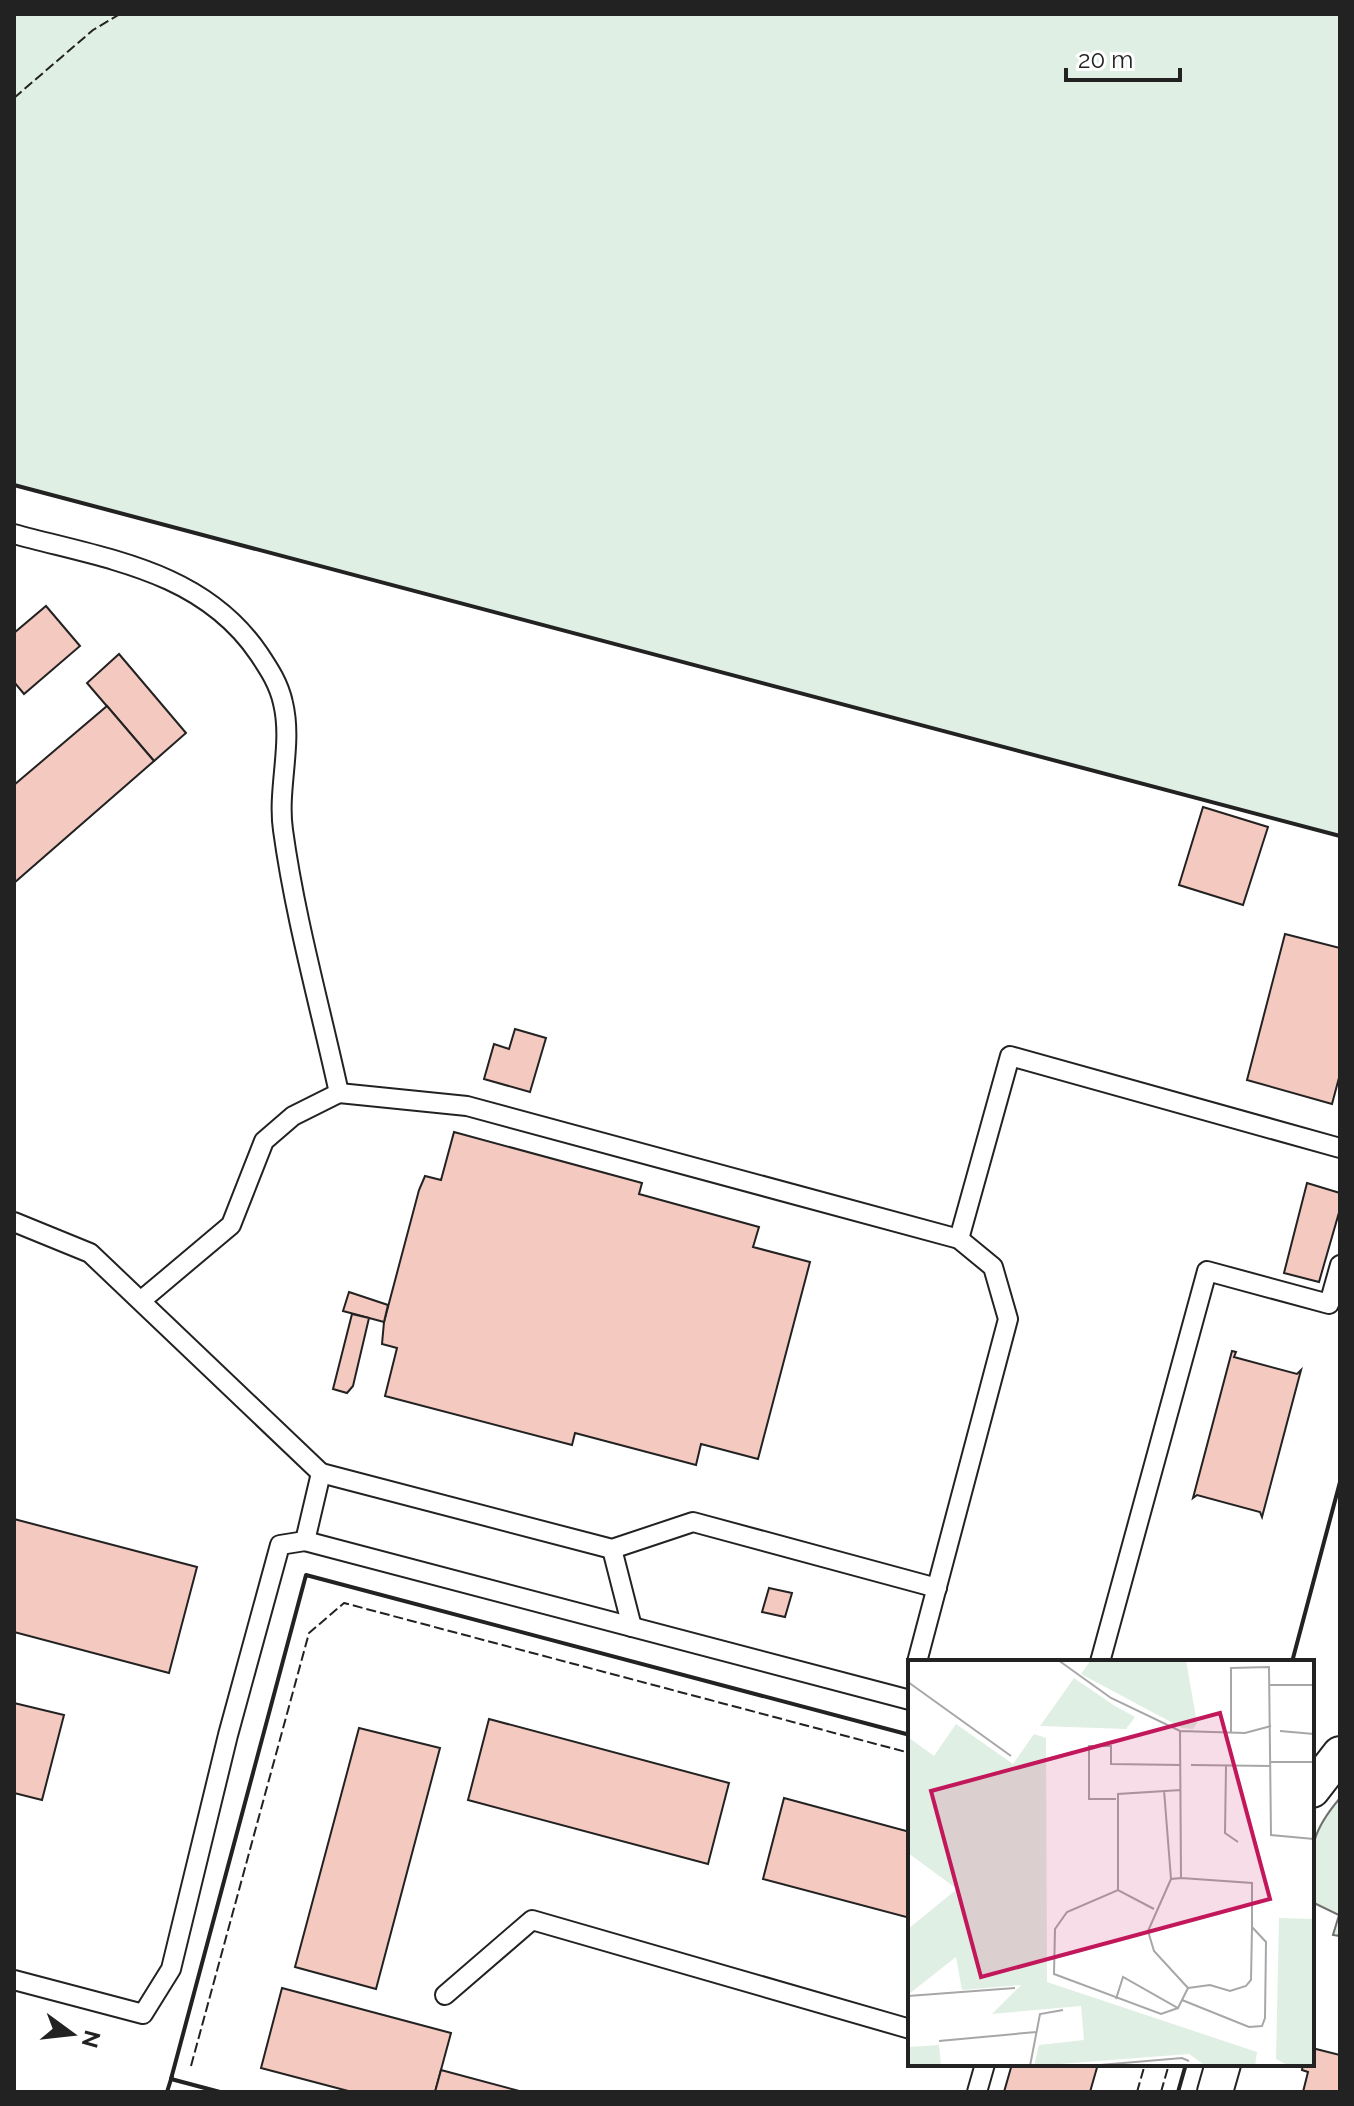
<svg xmlns="http://www.w3.org/2000/svg" width="1354" height="2106" font-family="Raleway,sans-serif">
<style>
.green{fill:#e0efe3;stroke:#6f6f6f;stroke-width:2}
.building{fill:#f3c9c0;stroke:#222;stroke-width:2}
.lines{fill:none;stroke-linecap:round;stroke-linejoin:round}
.service-casing{stroke:#222;stroke-width:22}
.minor-casing{stroke:#222;stroke-width:38}
.service{stroke:#fff;stroke-width:18}
.minor{stroke:#fff;stroke-width:34}
.fence{stroke:#222;stroke-width:2;stroke-dasharray:10 4;stroke-linecap:butt}
.wall{stroke:#222;stroke-width:4}
.inset-road{fill:none;stroke:#a7a7a7;stroke-width:2}
.view{fill:#c2185b;fill-opacity:0.15;stroke:#c2185b;stroke-width:4}
.inset-edge{fill:none;stroke:#222;stroke-width:4}
</style>
<rect width="100%" height="100%" fill="#fff"/>
<!-- green -->
<g class="green">
<path d="M14,14H1340V836L14,485Z"/>
<path d="M1340,1798V1936L1333,1935L1339,1915L1312,1902C1312,1852 1306,1838 1340,1798Z"/>
</g>
<!-- building -->
<g class="building">
<path d="M46,606L80,646L24,694L14,682V633Z"/>
<path d="M119,654L186,733L154,761L87,683Z"/>
<path d="M107,706L154,761L14,883V785Z"/>
<path d="M1203,807L1268,827L1243,905L1179,885Z"/>
<path d="M1285,934L1340,948V1074L1332,1104L1247,1080Z"/>
<path d="M515,1029L546,1038L530,1092L484,1079L494,1044L509,1049Z"/>
<path d="M454,1132L642,1183L639,1194L759,1227L753,1247L810,1262L758,1459L701,1444L696,1465L575,1433L572,1445L385,1396L397,1348L382,1344L384,1322L419,1190L425,1176L441,1180Z"/>
<path d="M1307,1183L1340,1193V1209L1319,1282L1284,1273Z"/>
<path d="M349,1292L388,1305L384,1322L343,1311Z"/>
<path d="M352,1314L369,1318L353,1386L347,1393L333,1389Z"/>
<path d="M1232,1351L1236,1352L1234,1357L1297,1374L1301,1370L1262,1517L1260,1512L1197,1495L1193,1498Z"/>
<path d="M14,1519L197,1567L169,1673L14,1632Z"/>
<path d="M769,1588L792,1593L785,1617L762,1612Z"/>
<path d="M14,1703L64,1715L42,1800L14,1793Z"/>
<path d="M489,1719L729,1783L708,1864L468,1800Z"/>
<path d="M359,1728L440,1748L376,1989L295,1967Z"/>
<path d="M784,1798L910,1832V1918L763,1879Z"/>
<path d="M282,1988L451,2033L435,2092H352L261,2068Z"/>
<path d="M1312,2048L1340,2055V2092H1303L1308,2072L1302,2070L1303,2064H1312Z"/>
<path d="M1012,2064H1098L1090,2092H1004Z"/>
<path d="M441,2070L523,2092H435Z"/>
</g>
<g class="lines">
<!-- service casing -->
<g class="service-casing">
<g id="service">
<path d="M14,534C105,559 202,570 259,654C269,669 279,684 283,703C293,744 277,789 283,830C295,918 320,1006 339,1093L293,1116L264,1141L231,1225L143,1299"/>
<path d="M339,1093L467,1106L959,1239L993,1267L1008,1319L917,1662"/>
<path d="M14,1222L90,1253L321,1473L305,1541L910,1700"/>
<path d="M959,1239L1010,1056L1340,1148"/>
<path d="M321,1473L612,1549L693,1522L937,1588"/>
<path d="M612,1549L632,1627"/>
<path d="M1100,1662L1207,1271L1329,1304L1340,1265"/>
<path d="M14,1980L143,2014L171,1969L228,1735L280,1545L305,1541"/>
<path d="M445,1995L532,1920L910,2029"/>
<path d="M977,2092L985,2064"/>
</g>
</g>
<!-- minor casing -->
<g class="minor-casing">
<g id="minor">
<path d="M1312,1790L1340,1754"/>
<path d="M1215,2092L1223,2064"/>
</g>
</g>
<!-- service -->
<use href="#service" class="service"/>
<!-- minor -->
<use href="#minor" class="minor"/>
<!-- fence -->
<g class="fence">
<path d="M14,98L93,30L120,14"/>
<path d="M191,2066L309,1633L344,1603L910,1753"/>
<path d="M1137,2092L1145,2064"/>
<path d="M1161,2092L1169,2064"/>
</g>
<!-- wall -->
<g class="wall">
<path d="M14,485L1340,836"/>
<path d="M1292,1662L1340,1482"/>
<path d="M167,2092L172,2076"/>
<path d="M220,2092L171,2079L306,1575L910,1735"/>
<path d="M1178,2092L1186,2064"/>
</g>
</g>
<!-- overview -->
<g transform="translate(908 1660)">
<rect width="406" height="406" fill="#fff"/>
<path d="M183,0H278L289,63L285,69L274,68L173,14ZM166,18L207,46L227,57L218,69L132,66ZM48,64L105,104L126,74L138,78L139,322L349,392L347,406H298L281,394L126,406L131,385L176,380L173,346L84,354L113,325L54,330L48,297L1,334L0,269L49,229L0,193V77L26,96ZM371,258L406,259V406H381L368,399ZM31,385L33,406H0V387Z" fill="#e0efe3"/>
<path class="inset-road" d="M150,0L203,38L272,71L337,73L363,66M0,22L103,96M362,25H406M272,71L273,218L263,219L240,271L246,291L280,328M372,71L406,74M323,73V8L361,7L363,175L406,179M363,102H406M283,105L363,106M318,106L317,173L330,182M256,130L263,219M208,139H181V86H203V104L273,105M273,218L344,223V267L358,282L357,358L354,366L341,367L274,340M210,230V134L273,130M246,249L210,230L159,252L147,269L146,314L253,354L270,348M280,328L302,325L322,331L338,326L343,320L344,267M0,336L107,328M208,339L215,317L270,348L280,328M31,381L128,372M122,406L132,354L155,350M180,406L274,398L281,401"/>
<path class="view" d="M312,53L362,239L73,317L23,131Z"/>
<rect width="406" height="406" class="inset-edge"/>
</g>
<!-- border -->
<rect width="1354" height="2106" fill="none" stroke="#222222" stroke-width="32"/>
<!-- north arrow -->
<g transform="translate(72 2034) rotate(105)" stroke="#ffffff" stroke-width="6" paint-order="stroke">
<path d="M0-6L14 30L0 20L-14 30Z" fill="#222222"/>
<text y="-12" font-size="22" font-weight="bold" text-anchor="middle" fill="#222222">N</text>
</g>
<!-- scale -->
<path d="M1066 68v12h114v-12" fill="none" stroke="#222222" stroke-width="4"/>
<text x="1078" y="68" font-size="24" fill="#222222" stroke="#ffffff" stroke-width="6" paint-order="stroke">20 m</text>
</svg>
